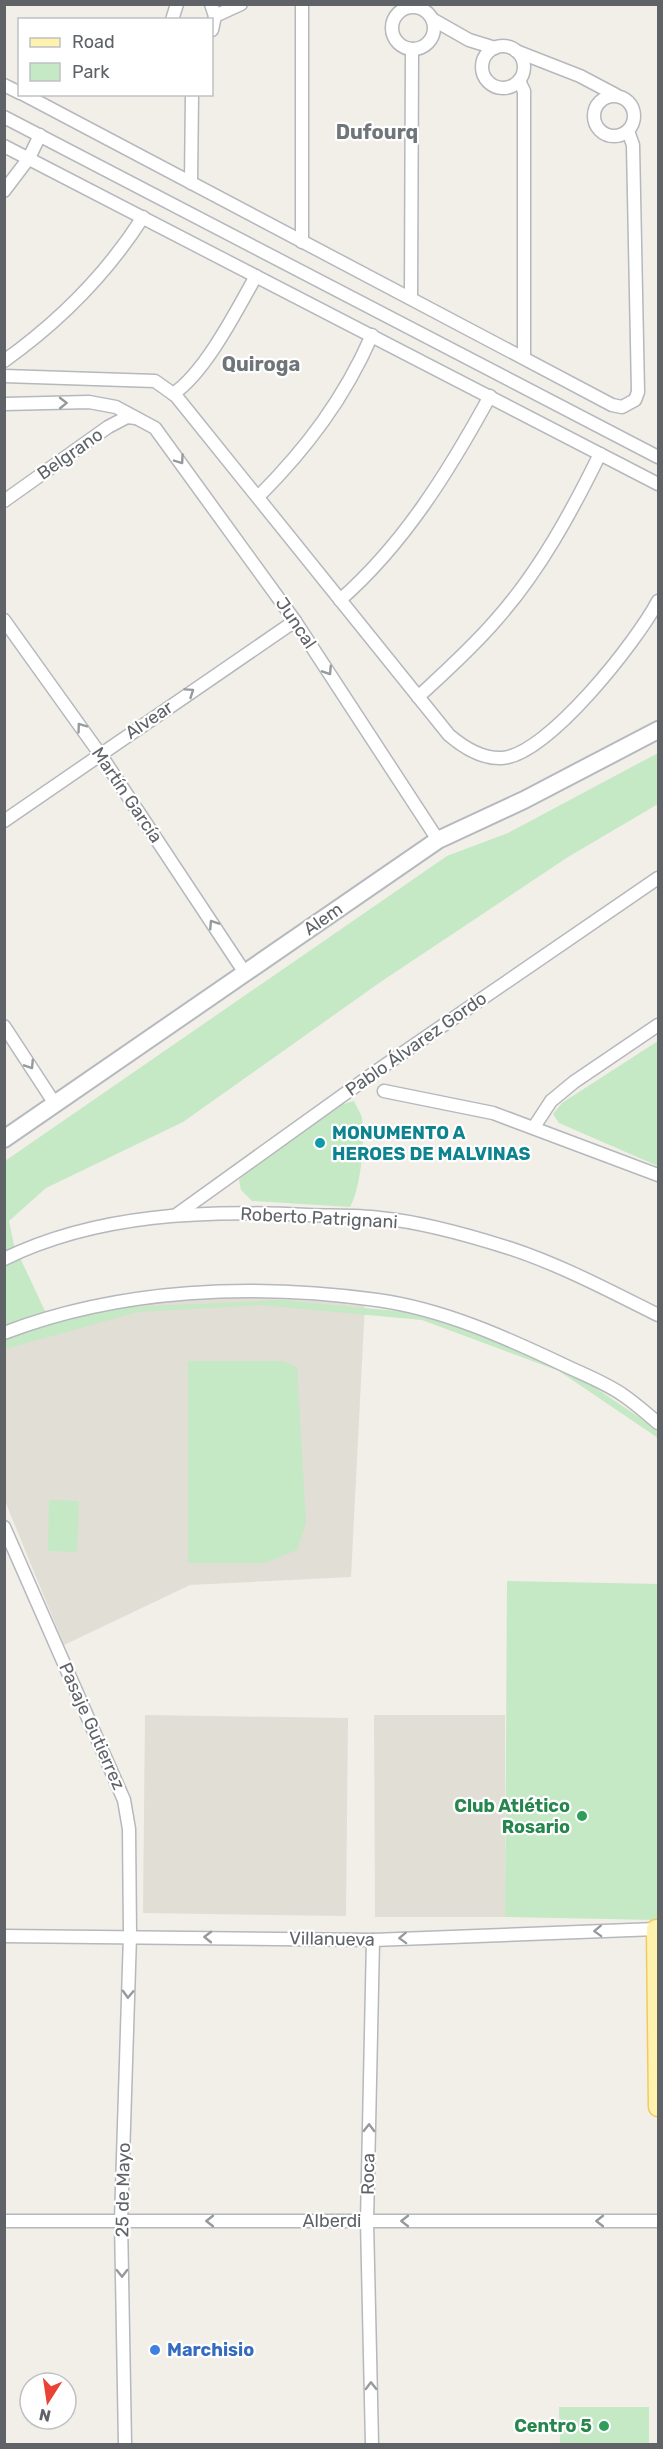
<svg xmlns="http://www.w3.org/2000/svg" width="663" height="2449" font-family="Rubik,sans-serif">
<style>
.education{fill:#e1ded6}
.green{fill:#c5e8c5}
.lines{fill:none;stroke-linecap:round;stroke-linejoin:round}
.street-casing{stroke:#b5b8bc;stroke-width:15}
.secondary-casing{stroke:#b6babf;stroke-width:20}
.primary-casing{stroke:#f2c960;stroke-width:21}
.street{stroke:#fff;stroke-width:12}
.secondary{stroke:#fff;stroke-width:16}
.primary{stroke:#fff2af;stroke-width:18}
.oneway{stroke:#979a9d}
.culture-dot{fill:#0f9aa8;stroke:#fff;stroke-width:2}
.leisure-dot{fill:#2e9e5b;stroke:#fff;stroke-width:2}
.shop-dot{fill:#3f7fe0;stroke:#fff;stroke-width:2}
.labels{text-anchor:middle;dominant-baseline:central;stroke-width:4.5;stroke-linejoin:round;paint-order:stroke}
.street-label{font-size:18px;fill:#5f6368;stroke:#fff}
.culture-label{font-size:18px;font-weight:bold;fill:#0d838f;stroke:#fff;text-anchor:start}
.leisure-label{font-size:18px;font-weight:bold;fill:#27864d;stroke:#fff;text-anchor:end}
.shop-label{font-size:18px;font-weight:bold;fill:#366cbe;stroke:#fff;text-anchor:start}
.neighbourhood-label{font-size:20px;font-weight:bold;fill:#70757a;stroke:#fff}
</style>
<rect width="100%" height="100%" fill="#f1efe8"/>
<!-- education -->
<g class="education">
<path d="M227,1297L365,1303L351,1577L190,1585L64,1645L5,1501L4,1343L48,1326L131,1305Z"/>
<path d="M145,1715L348,1718L346,1916L143,1913Z"/>
<path d="M374,1715H505V1917H375Z"/>
</g>
<!-- green -->
<g class="green">
<path d="M658,753V804L568,857L382,981L183,1122L46,1188L9,1221L14,1245L45,1311L281,1300L427,1314L566,1368L658,1430V1438L559,1371L422,1320L260,1305L138,1312L5,1349V1161L447,856L508,833Z"/>
<path d="M658,1041V1166L559,1123L553,1114L562,1103Z"/>
<path d="M354,1101C356,1106 361,1113 362,1118C365,1140 361,1188 350,1207L252,1201L241,1190L239,1180L259,1159L340,1105Z"/>
<path d="M188,1361H282L297,1367L306,1523L297,1550L264,1563H188Z"/>
<path d="M49,1500L79,1501L77,1552L48,1551Z"/>
<path d="M507,1581L658,1584V1920L505,1917Z"/>
<path d="M559,2407H649V2444H560Z"/>
</g>
<g class="lines">
<!-- street casing -->
<g class="street-casing">
<g id="street">
<path d="M211,4L215,16L212,30"/>
<circle cx="413" cy="28" r="21"/>
<path d="M215,16L241,4"/>
<path d="M432,19L469,40L495,48"/>
<path d="M172,20L177,4"/>
<circle cx="503" cy="67" r="21"/>
<path d="M516,51L580,76L616,95"/>
<path d="M519,81L524,91V358"/>
<path d="M4,85L20,93"/>
<path d="M23,94L612,405L622,407L635,400L638,392L633,145L628,131"/>
<circle cx="614" cy="116" r="20"/>
<path d="M4,117L658,457"/>
<path d="M4,146L658,484"/>
<path d="M191,183L192,94"/>
<path d="M4,191L29,158L40,135"/>
<path d="M302,242V4"/>
<path d="M411,298L412,49"/>
<path d="M4,361C60,321 106,275 143,217"/>
<path d="M4,376L155,381L176,396L449,735C463,747 482,759 502,758C548,755 637,641 658,601"/>
<path d="M173,394C205,373 237,310 256,276"/>
<path d="M4,404L89,402L116,407L155,428L295,621L438,840"/>
<path d="M258,497C306,449 344,399 372,335"/>
<path d="M4,501L108,427L127,417L136,418"/>
<path d="M340,600C404,544 449,471 490,396"/>
<path d="M4,620L100,754L245,973"/>
<path d="M418,697C445,672 472,648 496,620C539,572 572,511 600,454"/>
<path d="M4,821L295,621"/>
<path d="M4,1026L55,1104"/>
<path d="M384,1091L493,1113L658,1175"/>
<path d="M534,1127L551,1101L574,1082L658,1025"/>
<path d="M176,1215L378,1070L658,878"/>
<path d="M4,1259C98,1213 206,1210 308,1215C332,1216 356,1215 380,1218C423,1222 468,1235 509,1248C561,1265 610,1291 658,1315"/>
<path d="M4,1333C121,1288 255,1283 377,1300C443,1309 507,1338 566,1366C585,1375 606,1383 623,1395C635,1403 647,1414 658,1423"/>
<path d="M4,1527L124,1800L129,1829L130,1935L121,2221L125,2444"/>
<path d="M4,1936L373,1940L656,1929"/>
<path d="M4,2221H658"/>
<path d="M372,2444L367,2221L373,1940"/>
</g>
</g>
<!-- secondary casing -->
<g class="secondary-casing">
<path id="secondary" d="M4,1139L438,840L524,800L658,730"/>
</g>
<!-- primary casing -->
<g class="primary-casing">
<path id="primary" d="M658,1929H656L658,2107"/>
</g>
<!-- street -->
<use href="#street" class="street"/>
<!-- secondary -->
<use href="#secondary" class="secondary"/>
<!-- primary -->
<use href="#primary" class="primary"/>
</g>
<!-- one-way arrows -->
<defs><path id="oneway-chevron" d="M-2-3.5L2.5 0L-2 3.5" fill="none" stroke-width="1.6" stroke-linecap="round" stroke-linejoin="round" transform="scale(1.5)"/></defs>
<g class="oneway">
<use href="#oneway-chevron" transform="translate(63 403) rotate(-1)"/>
<use href="#oneway-chevron" transform="translate(180 460) rotate(55)"/>
<use href="#oneway-chevron" transform="translate(328 671) rotate(57)"/>
<use href="#oneway-chevron" transform="translate(190 692) rotate(-34)"/>
<use href="#oneway-chevron" transform="translate(81 727) rotate(-126)"/>
<use href="#oneway-chevron" transform="translate(213 924) rotate(-123)"/>
<use href="#oneway-chevron" transform="translate(30 1065) rotate(57)"/>
<use href="#oneway-chevron" transform="translate(598 1931) rotate(178)"/>
<use href="#oneway-chevron" transform="translate(208 1937) rotate(-179)"/>
<use href="#oneway-chevron" transform="translate(403 1938) rotate(178)"/>
<use href="#oneway-chevron" transform="translate(128 1994) rotate(92)"/>
<use href="#oneway-chevron" transform="translate(369 2128) rotate(-89)"/>
<use href="#oneway-chevron" transform="translate(210 2221) rotate(180)"/>
<use href="#oneway-chevron" transform="translate(405 2221) rotate(180)"/>
<use href="#oneway-chevron" transform="translate(600 2221) rotate(180)"/>
<use href="#oneway-chevron" transform="translate(122 2273) rotate(89)"/>
<use href="#oneway-chevron" transform="translate(371 2386) rotate(-91)"/>
</g>
<!-- markers -->
<circle class="culture-dot" cx="320" cy="1143" r="6"/>
<g class="leisure-dot">
<circle cx="582" cy="1816" r="6"/>
<circle cx="604" cy="2426" r="6"/>
</g>
<circle class="shop-dot" cx="155" cy="2350" r="6"/>
<g class="labels">
<!-- street labels -->
<g class="street-label">
<text transform="translate(70 454) rotate(-35)">Belgrano</text>
<text transform="translate(296 623) rotate(56)">Juncal</text>
<text transform="translate(149 720) rotate(-34)">Alvear</text>
<text transform="translate(127 795) rotate(56)">Martín García</text>
<text transform="translate(323 919) rotate(-35)">Alem</text>
<text transform="translate(416 1044) rotate(-35)">Pablo Álvarez Gordo</text>
<text transform="translate(319 1218) rotate(3)">Roberto Patrignani</text>
<text transform="translate(92 1726) rotate(66)">Pasaje Gutierrez</text>
<text transform="translate(332 1939) rotate(1)">Villanueva</text>
<text transform="translate(368 2174) rotate(-89)">Roca</text>
<text transform="translate(123 2190) rotate(-89)">25 de Mayo</text>
<text x="332" y="2221">Alberdi</text>
</g>
<!-- culture labels -->
<g class="culture-label">
<text x="332" y="1133">MONUMENTO A<tspan x="332" dy="21">HEROES DE MALVINAS</tspan></text>
</g>
<!-- leisure labels -->
<g class="leisure-label">
<text x="570" y="1806">Club Atlético<tspan x="570" dy="21">Rosario</tspan></text>
<text x="592" y="2426">Centro 5</text>
</g>
<!-- shop labels -->
<g class="shop-label">
<text x="167" y="2350">Marchisio</text>
</g>
<!-- neighbourhood labels -->
<g class="neighbourhood-label">
<text x="377" y="132">Dufourq</text>
<text x="261" y="364">Quiroga</text>
</g>
</g>
<!-- border -->
<rect width="663" height="2449" fill="none" stroke="#5f6368" stroke-width="12"/>
<!-- legend -->
<rect x="18" y="18" width="195" height="78" fill="#ffffff" stroke="#bfc1c3" stroke-width="1.5"/>
<rect x="30" y="38" width="30" height="9" fill="#fff2af" stroke="#bfc1c3" stroke-width="1.5"/>
<text x="72" y="48" font-size="18" fill="#5f6368">Road</text>
<rect x="30" y="63" width="30" height="18" fill="#c5e8c5" stroke="#bfc1c3" stroke-width="1.5"/>
<text x="72" y="78" font-size="18" fill="#5f6368">Park</text>
<!-- north arrow -->
<g transform="translate(48 2401) rotate(192)"><circle r="28" fill="#ffffff" stroke="#bfc1c3" stroke-width="1.5"/>
<path d="M0-4.5L10 22L0 15L-10 22Z" fill="#ea4335"/>
<text y="-9" font-size="16" font-weight="bold" text-anchor="middle" fill="#5f6368">N</text>
</g>
</svg>
